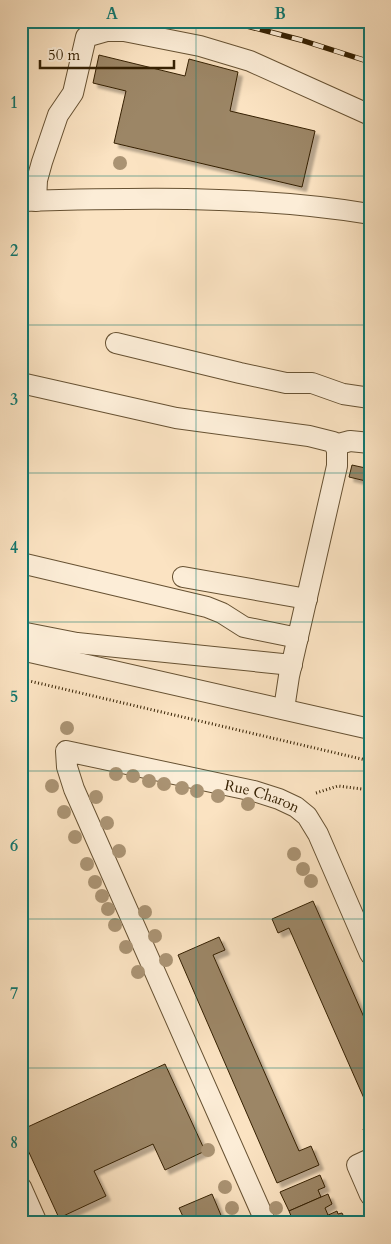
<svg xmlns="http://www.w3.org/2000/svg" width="391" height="1244" font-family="Cardo,serif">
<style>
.building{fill:#9c8666;stroke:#362103;filter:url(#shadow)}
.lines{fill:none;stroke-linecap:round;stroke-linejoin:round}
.minor-casing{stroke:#675233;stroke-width:22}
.path{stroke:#362103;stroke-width:3;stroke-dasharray:1 2.5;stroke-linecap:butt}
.minor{stroke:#fcedd7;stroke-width:20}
.rail-casing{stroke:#362103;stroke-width:5.5}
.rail{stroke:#fcedd7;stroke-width:4;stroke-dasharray:11;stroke-linecap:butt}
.tree{fill:#aa9373}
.grid{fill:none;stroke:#0f766e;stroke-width:1;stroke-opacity:0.55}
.labels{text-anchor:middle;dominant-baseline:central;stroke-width:4;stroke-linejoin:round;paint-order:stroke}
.street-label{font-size:15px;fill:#362103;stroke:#fcedd7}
.neatline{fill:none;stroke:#0f766e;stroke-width:2}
.grid-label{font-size:16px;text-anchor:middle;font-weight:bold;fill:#0f766e}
</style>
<defs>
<filter id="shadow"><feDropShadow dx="4.5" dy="4.5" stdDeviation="1" flood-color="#0004"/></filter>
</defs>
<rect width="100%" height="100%" fill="#fbe3c2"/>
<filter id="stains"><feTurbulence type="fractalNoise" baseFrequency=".004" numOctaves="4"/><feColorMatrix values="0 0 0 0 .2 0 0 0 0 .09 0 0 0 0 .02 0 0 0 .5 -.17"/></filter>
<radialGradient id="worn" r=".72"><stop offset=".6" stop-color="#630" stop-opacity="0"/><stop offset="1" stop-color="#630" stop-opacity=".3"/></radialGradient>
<!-- building -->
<g class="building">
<path d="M99,55L185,76L189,59L238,72L230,111L315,131L302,187L114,143L126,91L93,83Z"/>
<path d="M352,465L370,469V482L349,477Z"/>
<path d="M313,901L370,1031V1112L289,928L278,933L272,919Z"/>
<path d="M219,937L225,950L213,955L299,1151L311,1146L319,1165L277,1183L178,955Z"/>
<path d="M165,1064L205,1151L165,1170L153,1144L94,1171L106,1196L59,1218L21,1135V1130Z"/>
<path d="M370,1126V1145L363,1129Z"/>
<path d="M320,1175L325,1187L318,1190L321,1197L289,1211L280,1192Z"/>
<path d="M212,1194L223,1220L218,1223H186L179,1208Z"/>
<path d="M328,1194L332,1204L325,1208L328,1215L311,1223H294L289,1211Z"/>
<path d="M337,1211L338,1214L342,1213L346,1221L311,1223Z"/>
</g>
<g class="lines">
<!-- minor casing -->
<g class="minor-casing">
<g id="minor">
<path d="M21,201C135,198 257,195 370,214"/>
<path d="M36,201L37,180L42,162L58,115L73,93L86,37L107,31H124L200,46L250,61L370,115"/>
<path d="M116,343L240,373L286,383H312L343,394L370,398"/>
<path d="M21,383L176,418L309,436L333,442L337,450V466L289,676L284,709"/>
<path d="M335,445L350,441L370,443"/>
<path d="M21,563L207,607L222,613L244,627L298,638"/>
<path d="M183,577L307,599"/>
<path d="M21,632L77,643L292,665"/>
<path d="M21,650L370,729"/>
<path d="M370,1159L357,1165L370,1195"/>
<path d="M21,1187L37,1223"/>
<path id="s1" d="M266,1223L74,789L67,767L66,751L254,791L279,799L296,807L307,816L318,834L370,954"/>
</g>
</g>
<!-- path -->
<g class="path">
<path d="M21,679L370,761"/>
<path d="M316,793L338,786L370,790"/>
</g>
<!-- minor -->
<use href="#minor" class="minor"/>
<!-- rail casing -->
<g class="rail-casing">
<path id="rail" d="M228,21L301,40L370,62"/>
</g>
<!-- rail -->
<use href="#rail" class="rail"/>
</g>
<!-- trees -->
<g class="tree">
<circle cx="120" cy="163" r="7"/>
<circle cx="67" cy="728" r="7"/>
<circle cx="116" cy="774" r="7"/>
<circle cx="133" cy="776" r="7"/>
<circle cx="149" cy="781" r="7"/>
<circle cx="164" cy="784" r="7"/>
<circle cx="52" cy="786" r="7"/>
<circle cx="182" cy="788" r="7"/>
<circle cx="197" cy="791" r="7"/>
<circle cx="218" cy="796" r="7"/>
<circle cx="96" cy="797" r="7"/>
<circle cx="248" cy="804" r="7"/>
<circle cx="64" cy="812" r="7"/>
<circle cx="107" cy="823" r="7"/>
<circle cx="75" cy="837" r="7"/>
<circle cx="119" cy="851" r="7"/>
<circle cx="294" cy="854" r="7"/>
<circle cx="87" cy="864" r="7"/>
<circle cx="303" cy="869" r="7"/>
<circle cx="311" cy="881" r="7"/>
<circle cx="95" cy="882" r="7"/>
<circle cx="102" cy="896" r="7"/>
<circle cx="108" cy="909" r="7"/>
<circle cx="145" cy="912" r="7"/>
<circle cx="115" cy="925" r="7"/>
<circle cx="155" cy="936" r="7"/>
<circle cx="126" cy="947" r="7"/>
<circle cx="166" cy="960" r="7"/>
<circle cx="138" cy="972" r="7"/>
<circle cx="208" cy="1150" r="7"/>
<circle cx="225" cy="1187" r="7"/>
<circle cx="232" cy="1208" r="7"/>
<circle cx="276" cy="1208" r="7"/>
</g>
<!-- grid -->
<path class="grid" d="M196,21V1223M21,176H370M21,325H370M21,473H370M21,622H370M21,771H370M21,919H370M21,1068H370"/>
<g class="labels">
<!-- street labels -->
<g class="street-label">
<text stroke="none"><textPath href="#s1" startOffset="715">Rue Charon</textPath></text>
</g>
</g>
<!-- margin -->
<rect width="391" height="1244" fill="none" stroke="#fbe3c2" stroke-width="55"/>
<!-- scale -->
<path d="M40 60v8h134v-8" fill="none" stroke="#362103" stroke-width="2.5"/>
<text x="48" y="60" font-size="15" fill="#362103" stroke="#fcedd7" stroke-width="4" paint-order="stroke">50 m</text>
<rect x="28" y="28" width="336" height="1188" class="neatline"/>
<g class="grid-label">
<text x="112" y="19">A</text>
<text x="280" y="19">B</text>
<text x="14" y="108">1</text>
<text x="14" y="256">2</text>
<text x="14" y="405">3</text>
<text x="14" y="553">4</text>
<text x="14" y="702">5</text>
<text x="14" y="851">6</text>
<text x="14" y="999">7</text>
<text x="14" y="1148">8</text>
</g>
<rect width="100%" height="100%" filter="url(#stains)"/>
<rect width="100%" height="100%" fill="url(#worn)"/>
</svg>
